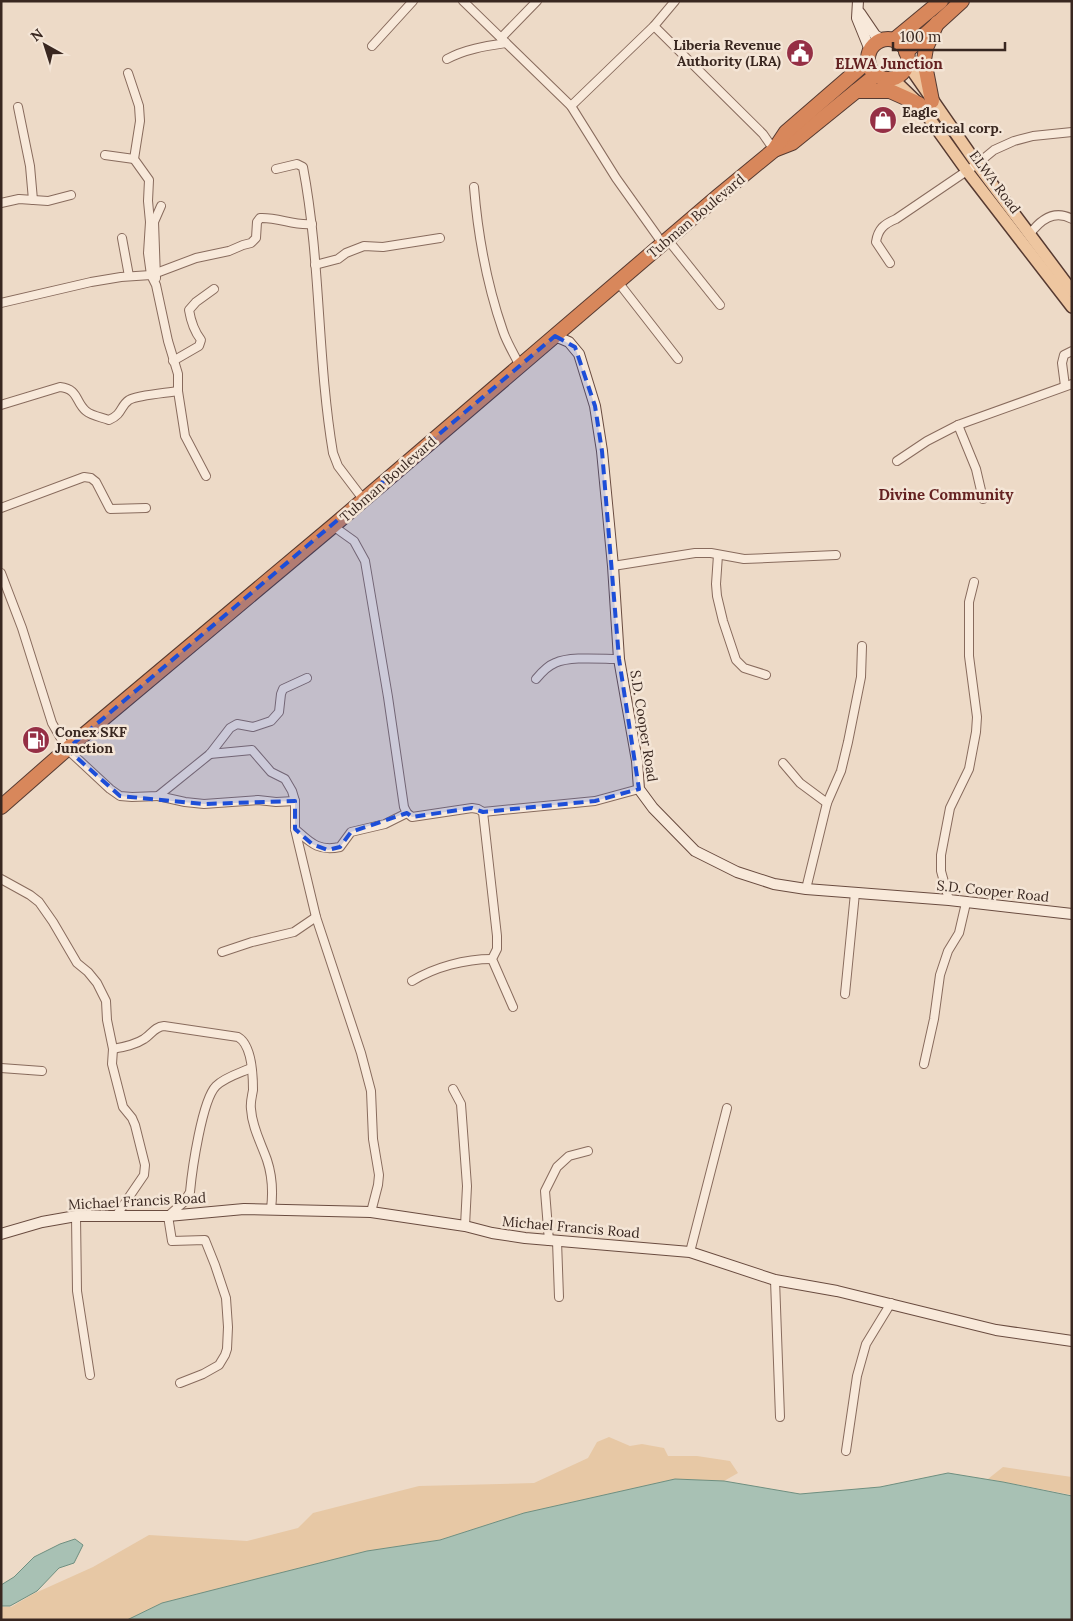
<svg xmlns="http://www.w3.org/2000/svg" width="1073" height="1621" font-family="Lora,serif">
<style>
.sand{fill:#e7c8a5}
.water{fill:#a8c1b4;stroke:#6f8f80}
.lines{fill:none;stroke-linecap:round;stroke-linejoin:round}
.street-casing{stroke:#886b5d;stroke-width:10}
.secondary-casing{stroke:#6a4c40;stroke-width:12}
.primary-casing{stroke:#563a31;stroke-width:14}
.highway-casing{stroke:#563a31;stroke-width:16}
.street{stroke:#f8e9da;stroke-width:8}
.secondary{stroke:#f8e9da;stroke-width:10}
.primary{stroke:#eec6a0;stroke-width:11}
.highway{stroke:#d8875b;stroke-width:14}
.marked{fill:#1d4ed8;fill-opacity:0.2;stroke:#1d4ed8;stroke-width:4;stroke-dasharray:10 6;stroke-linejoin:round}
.labels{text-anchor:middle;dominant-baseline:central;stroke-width:5;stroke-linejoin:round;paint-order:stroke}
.poi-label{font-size:14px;font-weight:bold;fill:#392720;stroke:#f4e5d6;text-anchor:start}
.street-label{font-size:14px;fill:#392720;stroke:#f4e5d6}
.neighbourhood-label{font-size:15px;font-weight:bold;fill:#642121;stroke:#f4e5d6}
</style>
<rect width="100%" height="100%" fill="#eddac7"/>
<!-- sand -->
<g class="sand">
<path d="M609,1437L630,1446L642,1444L664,1448L668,1456H697L730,1461L738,1473L724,1481L675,1479L524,1513L440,1540L367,1551L162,1603L127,1620H1V1607H11L33,1594L93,1567L149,1535L247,1541L298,1528L313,1513L419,1486L534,1483L588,1458L597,1442Z"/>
<path d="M1003,1467L1072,1477V1495L988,1479Z"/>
</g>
<!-- water -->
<g class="water">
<path d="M948,1473L1003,1482L1072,1496V1620H127L162,1603L256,1579L367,1551L440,1540L524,1513L675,1479L724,1481L800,1494L880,1487Z"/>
<path d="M75,1539L83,1545L74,1563L59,1568L37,1591L10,1606H1V1585L14,1577L34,1557L60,1544Z"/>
</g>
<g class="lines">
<!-- street casing -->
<g class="street-casing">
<g id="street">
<path d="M463,1L571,106L616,178L663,244"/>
<path d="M654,26L763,134L774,150"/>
<path d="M501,38L537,1"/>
<path d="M372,46L413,1"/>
<path d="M447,59C465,49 486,46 506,43"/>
<path d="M128,73L139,106L140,121L134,159L149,180L148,201L150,222L148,253L151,275L196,258L229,251L243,245L251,243L256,238L257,222L260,218C278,217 294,226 312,224"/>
<path d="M571,106L654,26L675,1"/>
<path d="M18,107L30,166L33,200"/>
<path d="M105,155L134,159"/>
<path d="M276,169L297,164L303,167C321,261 317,358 333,453L338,466L363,499"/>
<path d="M474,187C478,236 487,285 503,331C507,343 514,354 520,366"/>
<path d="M1,203L19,199L48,201L71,195"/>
<path d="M1029,235C1040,220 1054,209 1072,219"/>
<path d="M122,238L129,276"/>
<path d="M668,240L720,305"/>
<path d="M890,263L876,242C878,229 884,224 896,219L977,164L994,150L1014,141L1033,136L1072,132"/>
<path d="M315,265L338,259L346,253L364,246L383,247L440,238"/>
<path d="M156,278L154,222L161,206"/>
<path d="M618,282L678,359"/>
<path d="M1,303L91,282L121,277L151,275L156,285L168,341L178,374V391L185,436L206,476"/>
<path d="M173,361L199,346L201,340C194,331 191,322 189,310L196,302L214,289"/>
<path d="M1065,386L1062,363L1064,355L1072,351"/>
<path d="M1,405L60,387C79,389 75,402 86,411C92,416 101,417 109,420C123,414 120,406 129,400C138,395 167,393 178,391"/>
<path d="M958,425L976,469L983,499"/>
<path d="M897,461L927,441L958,425L1072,384"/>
<path d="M1,508L84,477L91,478L96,482L110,509L146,508"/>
<path d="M333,526L354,541L365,561L388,697L404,807L407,813L412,817L472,808L478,809L483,812L595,801L639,789"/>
<path d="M718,555L716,584L717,596L723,621L736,660L744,668L766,675"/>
<path d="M613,566L695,553H711L744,559L836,555"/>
<path d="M1,573L22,628L52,723L67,749L110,789L120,796L132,797L158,796L210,754L230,728L237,724L253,727L271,721L279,712L281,694L283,689L307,678"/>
<path d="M536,679C541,673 547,666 555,663C570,656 601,659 619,659"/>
<path d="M210,754L252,750L271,772L285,779L292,791L295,801V829L316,917L361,1053L371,1091L373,1139L379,1175L378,1185L371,1212"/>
<path d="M783,763L800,783L827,803"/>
<path d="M158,796L185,802L204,804L258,800L276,802L295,801"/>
<path d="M483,812L497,936V949L492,959L513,1007"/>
<path d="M295,829C310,842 318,852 340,847L351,832L385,824L407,813"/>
<path d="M1,879L30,895L39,902L53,922L77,963L88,972L97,983L106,1001L107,1020L113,1049L112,1064L123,1107L132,1118L135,1125L145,1165L144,1175L116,1216"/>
<path d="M806,889L827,803L841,771L848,742L861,677L862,646"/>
<path d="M949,900L941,871V855L950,808L969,769L976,732L977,717L969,656V602L974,582"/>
<path d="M222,952L252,942L294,932L316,917"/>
<path d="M412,981C435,967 465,959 492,959"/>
<path d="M845,994L855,893"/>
<path d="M113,1049C124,1047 135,1045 144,1039C152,1034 154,1027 164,1026L238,1037C252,1045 253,1075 253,1090C252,1096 250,1103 251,1109C252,1127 261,1143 267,1160C272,1175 273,1193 271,1209"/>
<path d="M924,1064L934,1019L940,975L948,951L959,933L966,903"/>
<path d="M1,1068L42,1071"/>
<path d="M453,1089L461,1104L467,1186L465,1226"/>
<path d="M76,1216L77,1291L90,1375"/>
<path d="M549,1241L545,1191L557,1167L569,1156L588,1151"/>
<path d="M557,1241L559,1297"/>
<path d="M690,1252L727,1108"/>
<path d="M775,1280L780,1417"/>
<path d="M180,1383L203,1374L219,1365L225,1355L227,1349L228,1327L226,1298L215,1265L205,1240L172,1241L168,1216L184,1202L190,1192C192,1170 202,1100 216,1086C225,1077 240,1073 251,1068"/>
<path d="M846,1451L857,1376L866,1344L891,1303"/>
</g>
</g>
<!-- secondary casing -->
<g class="secondary-casing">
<g id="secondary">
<path d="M858,1L857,18L870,50"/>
<path d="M860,13L875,35L883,40"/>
<path d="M555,336L569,342L579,354L595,406L602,451L613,566L619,659L637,761L639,789L653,808L695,851L737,872L774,884L806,889L949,900L1072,914"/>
<path d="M1,1234L42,1222L76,1216H168L244,1209L371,1212L465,1226L492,1233L525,1238L690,1252L775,1280L837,1291L996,1330L1072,1341"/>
</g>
</g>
<!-- primary casing -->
<g class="primary-casing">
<g id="primary">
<path d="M907,63L977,164L1072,291"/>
<path d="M892,78L919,104L967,171L1072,307"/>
</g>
</g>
<!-- highway casing -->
<g class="highway-casing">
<g id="highway">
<circle cx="888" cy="59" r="20"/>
<path d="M894,40L941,1"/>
<path d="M906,52L962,1"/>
<path d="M856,91H890L919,104"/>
<path d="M932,101L924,60L926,48L937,23"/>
<path d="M774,150L792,143L876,75"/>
<path d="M1,807L67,749L333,526L717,197L774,150L786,132L868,61"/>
</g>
</g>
<!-- street -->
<use href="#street" class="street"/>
<!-- secondary -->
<use href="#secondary" class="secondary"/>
<!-- primary -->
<use href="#primary" class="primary"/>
<!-- highway -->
<use href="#highway" class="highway"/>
</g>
<!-- marked area -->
<path class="marked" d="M555,336L575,347L595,406L602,451L619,659L639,789L595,801L483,812L472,808L412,817L407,813L351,832L340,847L328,850L312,844L295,829V801L204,804L120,796L67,749Z"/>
<!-- icons -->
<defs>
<g id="civic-disc" transform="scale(1.4375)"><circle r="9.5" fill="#952f45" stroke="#f4e5d6"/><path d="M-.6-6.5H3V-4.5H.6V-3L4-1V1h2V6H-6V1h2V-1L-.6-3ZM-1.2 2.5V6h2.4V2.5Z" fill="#fff"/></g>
<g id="shop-disc" transform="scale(1.4375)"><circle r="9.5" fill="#952f45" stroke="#f4e5d6"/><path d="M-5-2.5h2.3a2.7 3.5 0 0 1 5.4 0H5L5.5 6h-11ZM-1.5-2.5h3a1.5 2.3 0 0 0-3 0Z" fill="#fff"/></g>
<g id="fuel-disc" transform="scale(1.4375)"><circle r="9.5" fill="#952f45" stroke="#f4e5d6"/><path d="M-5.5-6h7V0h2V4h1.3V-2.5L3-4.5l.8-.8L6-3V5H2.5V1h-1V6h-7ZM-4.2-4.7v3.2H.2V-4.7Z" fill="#fff"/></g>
</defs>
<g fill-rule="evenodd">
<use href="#civic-disc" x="800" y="53"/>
<use href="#shop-disc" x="883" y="120"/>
<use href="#fuel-disc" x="36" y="740"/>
</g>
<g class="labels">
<!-- poi labels -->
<g class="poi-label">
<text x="781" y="45" text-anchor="end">Liberia Revenue<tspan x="781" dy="16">Authority (LRA)</tspan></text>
<text x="902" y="112">Eagle<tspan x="902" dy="16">electrical corp.</tspan></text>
<text x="55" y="732">Conex SKF<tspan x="55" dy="16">Junction</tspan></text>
</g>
<!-- street labels -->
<g class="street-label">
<text transform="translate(995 182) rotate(53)">ELWA Road</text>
<text transform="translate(696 216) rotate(-40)">Tubman Boulevard</text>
<text transform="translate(388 479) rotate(-41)">Tubman Boulevard</text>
<text transform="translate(644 726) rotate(81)">S.D. Cooper Road</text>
<text transform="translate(993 891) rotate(6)">S.D. Cooper Road</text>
<text transform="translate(137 1201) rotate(-3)">Michael Francis Road</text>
<text transform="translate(571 1227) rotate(5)">Michael Francis Road</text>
</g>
<!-- neighbourhood labels -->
<g class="neighbourhood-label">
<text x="889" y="63">ELWA Junction</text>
<text x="946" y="494">Divine Community</text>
</g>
</g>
<!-- border -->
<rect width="1073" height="1621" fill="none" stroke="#392720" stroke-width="5"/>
<!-- north arrow -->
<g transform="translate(45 45) rotate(321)" stroke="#f4e5d6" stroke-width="4" paint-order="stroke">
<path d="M0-4L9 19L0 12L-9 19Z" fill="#392720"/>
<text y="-8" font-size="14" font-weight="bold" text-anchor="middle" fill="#392720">N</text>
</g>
<!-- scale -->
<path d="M893 42v8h112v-8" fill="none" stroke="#392720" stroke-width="2.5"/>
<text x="900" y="42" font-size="15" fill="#392720" stroke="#f4e5d6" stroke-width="4" paint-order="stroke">100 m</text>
</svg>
